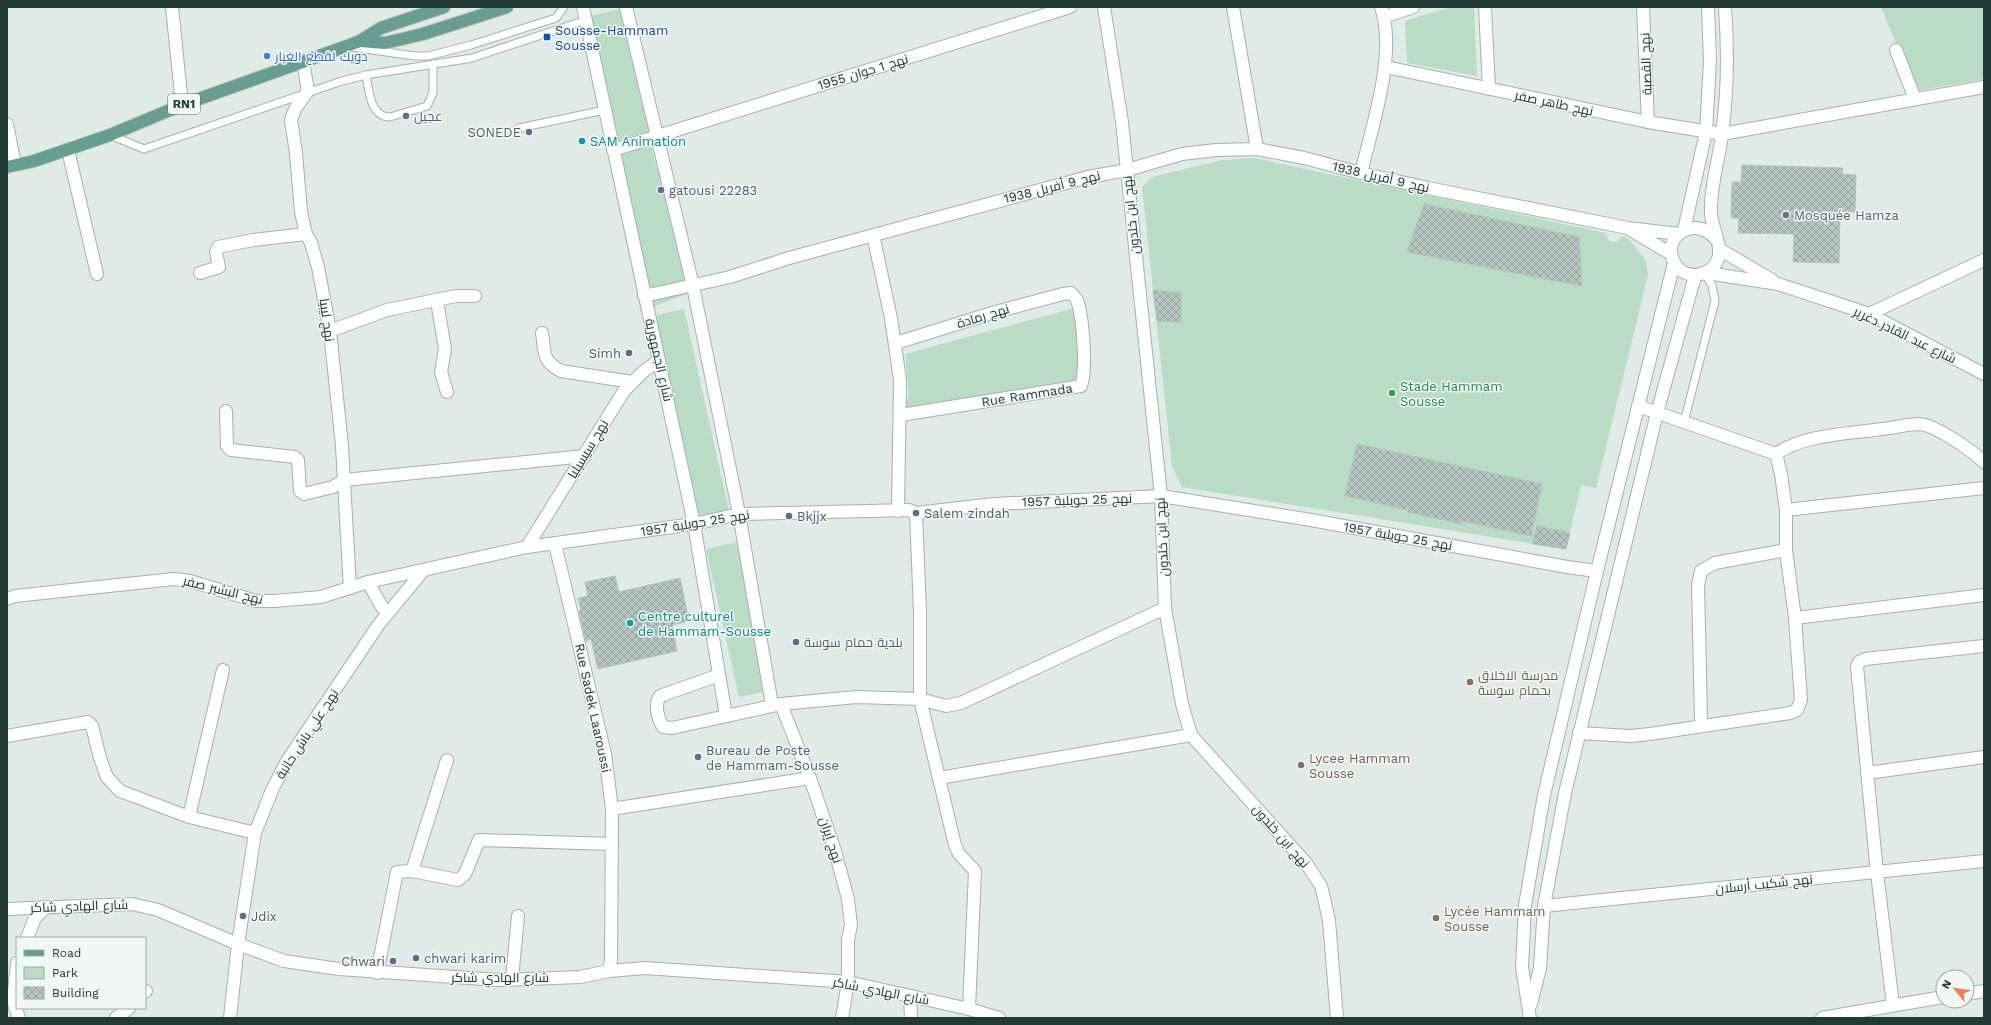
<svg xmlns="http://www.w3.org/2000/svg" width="1991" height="1025" font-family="'Work Sans',Cairo,sans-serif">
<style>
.park{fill:#badbc4}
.building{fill:url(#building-cross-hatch);stroke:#b3c4bd}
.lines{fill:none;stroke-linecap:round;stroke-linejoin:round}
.service-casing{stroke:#a3b2ad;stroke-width:9}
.minor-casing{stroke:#a3b2ad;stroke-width:14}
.tertiary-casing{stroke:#a3b2ad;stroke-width:14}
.secondary-casing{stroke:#a0b6ae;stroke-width:14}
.primary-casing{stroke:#bdc4c2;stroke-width:14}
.service{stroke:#fff;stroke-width:7}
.minor{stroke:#fff;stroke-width:12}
.tertiary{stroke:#fff;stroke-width:12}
.secondary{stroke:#fff;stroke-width:12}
.primary{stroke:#679e91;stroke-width:12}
.transit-dot{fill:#1a4fb4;stroke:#f0f7f4;stroke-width:1.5}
.shop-dot{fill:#3f7fe0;stroke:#f0f7f4;stroke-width:1.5}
.service-dot{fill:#5c6f8a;stroke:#f0f7f4;stroke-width:1.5}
.culture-dot{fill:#0f9aa8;stroke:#f0f7f4;stroke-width:1.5}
.worship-dot{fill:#6b7280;stroke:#f0f7f4;stroke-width:1.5}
.leisure-dot{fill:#2e9e5b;stroke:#f0f7f4;stroke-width:1.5}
.education-dot{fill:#8d6e63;stroke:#f0f7f4;stroke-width:1.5}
.labels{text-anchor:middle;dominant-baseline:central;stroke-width:3;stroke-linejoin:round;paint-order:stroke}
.shield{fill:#f0f7f4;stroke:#60736e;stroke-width:1}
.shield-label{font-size:12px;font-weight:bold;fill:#223a34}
.transit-label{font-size:13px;fill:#164399;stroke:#f0f7f4;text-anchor:start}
.shop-label{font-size:13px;fill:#366cbe;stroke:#f0f7f4;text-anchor:start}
.street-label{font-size:13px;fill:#223a34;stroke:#f0f7f4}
.service-label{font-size:13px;fill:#4e5e75;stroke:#f0f7f4;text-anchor:start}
.culture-label{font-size:13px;fill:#0d838f;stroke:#f0f7f4;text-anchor:start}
.worship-label{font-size:13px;fill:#5b616d;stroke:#f0f7f4;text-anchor:start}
.leisure-label{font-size:13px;fill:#27864d;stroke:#f0f7f4;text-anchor:start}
.education-label{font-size:13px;fill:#785e54;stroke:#f0f7f4;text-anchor:start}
</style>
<defs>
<pattern id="building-cross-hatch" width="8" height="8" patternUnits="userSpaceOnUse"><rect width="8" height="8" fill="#b6c5bf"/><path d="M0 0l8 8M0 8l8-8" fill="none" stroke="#94a19c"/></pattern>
</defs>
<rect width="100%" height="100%" fill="#e0eae6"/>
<!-- park -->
<g class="park">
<path d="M1451,7H1474L1477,76L1407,63L1405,21Z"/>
<path d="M1881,7H1984V79L1916,91Z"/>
<path d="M620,9L649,132L618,140L590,16Z"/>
<path d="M651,145L691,292L641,312L608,156Z"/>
<path d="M1254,158L1606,233L1609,241L1616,242L1622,236L1628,238L1646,261L1648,275L1596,488L1581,485L1566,549L1182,487L1172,466L1142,187L1152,177L1223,160Z"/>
<path d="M1082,306L1088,379L904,409L909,394L905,354Z"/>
<path d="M684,309L729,511L698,516L654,316Z"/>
<path d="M737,542L769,691L739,697L706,549Z"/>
</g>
<!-- building -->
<g class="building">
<path d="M1742,165L1843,168L1842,174L1856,175L1855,212L1840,211L1839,263L1793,262L1794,234L1738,233L1739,218H1731L1732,182H1741Z"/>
<path d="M1424,204L1579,237L1582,286L1407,252Z"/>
<path d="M1153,290L1181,293V322L1157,321Z"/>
<path d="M1357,444L1542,484L1531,536L1462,521L1461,524L1408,512V510L1345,496Z"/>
<path d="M1537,526L1570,533L1566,549L1532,544Z"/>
<path d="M615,576L619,592L680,578L689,621L672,625L677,651L598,669L591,639L586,641L579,611L581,610L578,598L588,596L585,582Z"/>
</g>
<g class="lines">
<!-- service casing -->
<g class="service-casing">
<g id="service">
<path d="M351,47L415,56H428L471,45L556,18L564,7"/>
<path d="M366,75C369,90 370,117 390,117L427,106L433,93V64"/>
<path d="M519,128L605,110"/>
<path d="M110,135L144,149L342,81L366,75L472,58L586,20"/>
<path d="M1684,422L1715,301L1712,285L1704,273"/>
</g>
</g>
<!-- minor casing -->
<g class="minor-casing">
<g id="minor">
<path d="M172,7L182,105"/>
<path d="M1104,7L1122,122L1161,496L1165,608L1182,704L1191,735L1306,863L1321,886L1324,898L1329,921L1337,1018"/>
<path d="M1233,7L1257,149"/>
<path d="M1485,7L1489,89"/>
<path d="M1643,7L1648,122"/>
<path d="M1384,17L1413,7"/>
<path d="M1896,50L1915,99"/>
<path d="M303,61L308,91L295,109L291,120L296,153L301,212L306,234L311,243L318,267L330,331L342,446L350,588"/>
<path d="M1386,67L1648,122L1722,134L1984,87"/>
<path d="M7,124L15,165"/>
<path d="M68,150L97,274"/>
<path d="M613,150L1070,7"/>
<path d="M1361,173C1372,127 1397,53 1381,7"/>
<path d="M1631,230L1671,254"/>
<path d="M873,235L891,318L900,380L898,511"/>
<path d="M200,273L219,267L216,252L218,247L253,240L306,234"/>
<path d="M644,296L730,277L789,258L1088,177L1127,170L1182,154L1216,150L1257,149L1304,158L1361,173L1428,188L1628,228L1679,234"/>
<path d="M437,301L445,349L441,372L447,392"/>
<path d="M1869,314L1984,260"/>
<path d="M330,331L387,310L456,296H475"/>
<path d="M542,333C545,353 542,361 561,371L632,382"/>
<path d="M896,343L992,313L1063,294L1071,293C1074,296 1077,299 1078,303C1083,320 1087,370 1081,386L901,415"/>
<path d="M226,411L227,446L231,450L295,457L298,460L300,491L304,494L333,487L344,480L585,456"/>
<path d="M1776,454C1804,434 1849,434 1882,429C1894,428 1907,424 1919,424C1936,425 1971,450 1984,462"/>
<path d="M1786,510L1984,488"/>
<path d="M916,513L920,612V699L955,845L959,854L975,871L969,1009"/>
<path d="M555,544L605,754L612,809L611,960L609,971"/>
<path d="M527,547L624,391L643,372L659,360"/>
<path d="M368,582L382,607L387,613"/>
<path d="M7,599L15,596L174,579L190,581L256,601H274L321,597L368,582L527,547L694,524L739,514L909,510L916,513L994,504L1161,496L1311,520L1567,567L1597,571"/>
<path d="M1795,618L1984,595"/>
<path d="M719,675L660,696C654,705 658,719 663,727L672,728L781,704L856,697L920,699L946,706L961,703L1165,608"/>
<path d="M781,704L810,778L835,851L848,899L851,925L848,940V982L842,1018"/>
<path d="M1701,719L1698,585L1701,571L1715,563L1786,550"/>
<path d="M1579,733L1631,736L1650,734L1790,713L1797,710L1801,700L1795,618L1786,550V510L1781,474L1776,454L1638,406"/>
<path d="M7,736L88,722L92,726L100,758L107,777L120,791L189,817L255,833"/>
<path d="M1867,773L1984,757"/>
<path d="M939,778L1191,735"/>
<path d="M612,809L810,778"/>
<path d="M189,817L223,670"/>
<path d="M412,871L447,760"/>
<path d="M1544,906L1984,861"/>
<path d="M7,909L132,904L158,910L238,944L284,961L339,969L498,980L580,977L609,971L645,968L848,982L969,1009L999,1018"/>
<path d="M27,938L35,918L46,907"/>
<path d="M17,963L13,1001L19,1018"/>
<path d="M377,973L397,872L412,871L458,880L465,874L479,840L612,844"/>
<path d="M512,979L518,916"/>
<path d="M145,992L146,991"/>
<path d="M1967,994L1984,991"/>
<path d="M910,996L911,1018"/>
<path d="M1893,1005L1877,873L1857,667L1859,662L1865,659L1984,646"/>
<path d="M116,1018L129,1008"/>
<path d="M230,1018L238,944L255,833L272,790L287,761L379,624L423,571"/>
<path d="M1822,1018L1943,997"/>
</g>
</g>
<!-- tertiary casing -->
<g class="tertiary-casing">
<g id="tertiary">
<path d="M583,7L694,524L726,716"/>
<path d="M626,7L693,286L739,514L772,705"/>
<path d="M1531,1004L1540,968L1544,906L1565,793L1657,413L1695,276"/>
<path d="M1530,1018L1522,967L1525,905L1544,795L1597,571L1674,263"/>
</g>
</g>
<!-- secondary casing -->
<g class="secondary-casing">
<g id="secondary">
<path d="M1684,230L1706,132L1710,61L1708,7"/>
<path d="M1716,239C1694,213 1659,238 1675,264C1685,281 1711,277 1718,259C1723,245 1711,227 1711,212C1710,186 1719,160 1722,134C1728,92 1728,49 1725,7"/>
<path d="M1719,249L1772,280"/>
<path d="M1707,273L1778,284L1869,314L1984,374"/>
</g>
</g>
<!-- primary casing -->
<g class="primary-casing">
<g id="primary">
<path d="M360,41L385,43L423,34L507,7"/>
<path d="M7,167L34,161L110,135L182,105L347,46L360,41L381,28L444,7"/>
</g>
</g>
<!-- service -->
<use href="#service" class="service"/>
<!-- minor -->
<use href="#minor" class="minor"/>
<!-- tertiary -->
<use href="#tertiary" class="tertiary"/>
<!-- secondary -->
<use href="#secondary" class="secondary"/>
<!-- primary -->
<use href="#primary" class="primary"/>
</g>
<!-- markers -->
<rect class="transit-dot" x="543" y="33" width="8" height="8" rx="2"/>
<circle class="shop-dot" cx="267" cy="56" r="4"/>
<g class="service-dot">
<circle cx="406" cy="116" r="4"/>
<circle cx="529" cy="132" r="4"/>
<circle cx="661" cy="190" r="4"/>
<circle cx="629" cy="353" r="4"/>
<circle cx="916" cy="513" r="4"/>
<circle cx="789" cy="516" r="4"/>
<circle cx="796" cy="642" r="4"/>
<circle cx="698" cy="757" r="4"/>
<circle cx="243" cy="916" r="4"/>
<circle cx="416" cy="958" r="4"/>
<circle cx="393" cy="961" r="4"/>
</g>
<g class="culture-dot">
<circle cx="582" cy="141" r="4"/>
<circle cx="630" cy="623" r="4"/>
</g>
<circle class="worship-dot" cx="1786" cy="215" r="4"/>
<circle class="leisure-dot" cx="1392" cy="393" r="4"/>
<g class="education-dot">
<circle cx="1470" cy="682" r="4"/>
<circle cx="1301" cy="765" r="4"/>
<circle cx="1436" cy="918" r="4"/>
</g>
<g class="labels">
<!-- shield labels -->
<rect class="shield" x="168" y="94" width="32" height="20" rx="3"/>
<g class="shield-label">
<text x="184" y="104">RN1</text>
</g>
<!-- transit labels -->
<g class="transit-label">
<text x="555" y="30">Sousse-Hammam<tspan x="555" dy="15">Sousse</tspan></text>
</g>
<!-- shop labels -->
<g class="shop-label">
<text x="275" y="56">دويك لقطع الغيار</text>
</g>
<!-- street labels -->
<g class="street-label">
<text transform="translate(1646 64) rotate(-92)">نهج القصبة</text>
<text transform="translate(863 72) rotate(-17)">نهج 1 جوان 1955</text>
<text transform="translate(1554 103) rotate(12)">نهج طاهر صفر</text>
<text transform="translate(1381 177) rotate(13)">نهج 9 أفريل 1938</text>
<text transform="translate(1052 187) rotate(-14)">نهج 9 أفريل 1938</text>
<text transform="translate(1131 215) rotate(-96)">نهج ابن خلدون</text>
<text transform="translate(983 316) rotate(-17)">نهج رمادة</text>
<text transform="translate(327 320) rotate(82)">نهج ليبيا</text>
<text transform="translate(1905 335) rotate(26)">شارع عبد القادر دغرير</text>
<text transform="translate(659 360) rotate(77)">شارع الجمهورية</text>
<text transform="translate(1027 395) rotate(-9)">Rue Rammada</text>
<text transform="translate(588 449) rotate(-59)">نهج سيسيليا</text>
<text transform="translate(1077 500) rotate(-2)">نهج 25 جويلية 1957</text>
<text transform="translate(695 523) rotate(-9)">نهج 25 جويلية 1957</text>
<text transform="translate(1398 536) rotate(10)">نهج 25 جويلية 1957</text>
<text transform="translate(1162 537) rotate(-93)">نهج ابن خلدون</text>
<text transform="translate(223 590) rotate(14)">نهج البشير صفر</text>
<text transform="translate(593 708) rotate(78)">Rue Sadek Laaroussi</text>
<text transform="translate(307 734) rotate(-57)">نهج علي باش حانبة</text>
<text transform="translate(1281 836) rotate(49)">نهج ابن خلدون</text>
<text transform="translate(831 840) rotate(72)">نهج إيران</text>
<text transform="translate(1764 884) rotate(-6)">نهج شكيب أرسلان</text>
<text transform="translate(79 906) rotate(-2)">شارع الهادي شاكر</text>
<text x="500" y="977">شارع الهادي شاكر</text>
<text transform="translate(881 991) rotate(11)">شارع الهادي شاكر</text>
</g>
<!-- service labels -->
<g class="service-label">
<text x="414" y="116">عجيل</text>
<text x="521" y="132" text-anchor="end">SONEDE</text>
<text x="669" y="190">gatousi 22283</text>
<text x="621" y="353" text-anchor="end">Simh</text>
<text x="924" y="513">Salem zindah</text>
<text x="797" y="516">Bkjjx</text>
<text x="804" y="642">بلدية حمام سوسة</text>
<text x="706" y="750">Bureau de Poste<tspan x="706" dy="15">de Hammam-Sousse</tspan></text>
<text x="251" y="916">Jdix</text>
<text x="424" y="958">chwari karim</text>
<text x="385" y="961" text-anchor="end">Chwari</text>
</g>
<!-- culture labels -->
<g class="culture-label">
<text x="590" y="141">SAM Animation</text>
<text x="638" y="616">Centre culturel<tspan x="638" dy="15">de Hammam-Sousse</tspan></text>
</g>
<!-- worship labels -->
<g class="worship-label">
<text x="1794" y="215">Mosquée Hamza</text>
</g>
<!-- leisure labels -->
<g class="leisure-label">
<text x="1400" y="386">Stade Hammam<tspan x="1400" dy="15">Sousse</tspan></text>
</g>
<!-- education labels -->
<g class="education-label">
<text x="1478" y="675">مدرسة الاخلاق<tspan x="1478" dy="15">بحمام سوسة</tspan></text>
<text x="1309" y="758">Lycee Hammam<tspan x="1309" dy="15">Sousse</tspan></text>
<text x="1444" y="911">Lycée Hammam<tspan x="1444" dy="15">Sousse</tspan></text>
</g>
</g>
<!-- border -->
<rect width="1991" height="1025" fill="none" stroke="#223a34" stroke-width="16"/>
<!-- legend -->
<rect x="16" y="937" width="130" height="72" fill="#f0f7f4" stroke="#9eaba7"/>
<rect x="24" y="950" width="20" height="6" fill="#679e91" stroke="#9eaba7"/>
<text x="52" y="957" font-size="12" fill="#223a34">Road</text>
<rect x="24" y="967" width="20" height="12" fill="#badbc4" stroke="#9eaba7"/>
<text x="52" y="977" font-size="12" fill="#223a34">Park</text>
<rect x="24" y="987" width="20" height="12" fill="url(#building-cross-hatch)" stroke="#9eaba7"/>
<text x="52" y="997" font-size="12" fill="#223a34">Building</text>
<!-- north arrow -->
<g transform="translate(1955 989) rotate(299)"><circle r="19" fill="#f0f7f4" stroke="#9eaba7"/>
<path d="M0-3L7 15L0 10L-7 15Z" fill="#eb845d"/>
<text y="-6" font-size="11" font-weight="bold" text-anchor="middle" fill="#223a34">N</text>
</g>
</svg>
